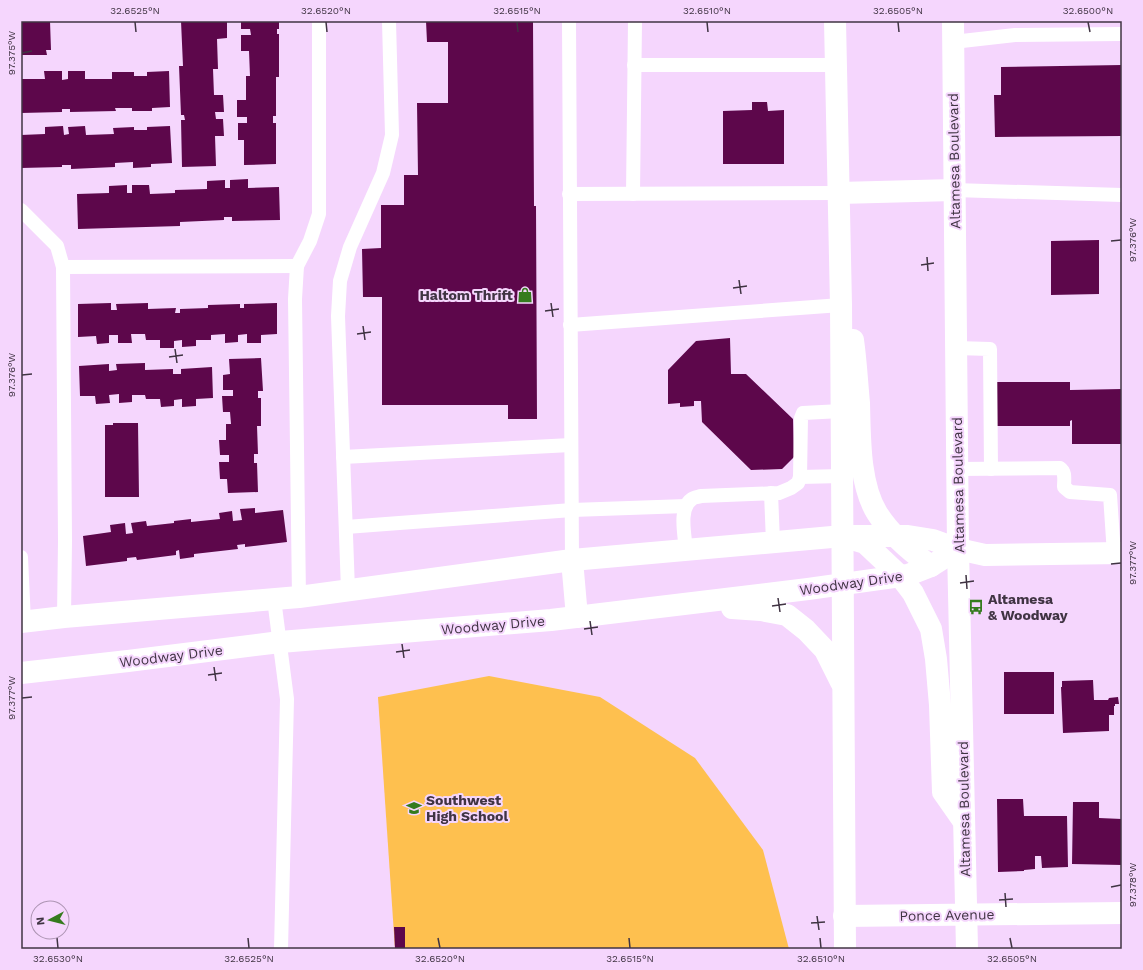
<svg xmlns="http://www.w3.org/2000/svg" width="1143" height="970" font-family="'Work Sans',sans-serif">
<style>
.green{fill:#fec04f}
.building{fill:#5d074b}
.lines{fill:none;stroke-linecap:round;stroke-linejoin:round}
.lane{stroke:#fff;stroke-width:14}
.street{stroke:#fff;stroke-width:22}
.secondary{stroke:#fff;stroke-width:22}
.ticks{fill:none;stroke:#403443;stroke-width:1.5}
.labels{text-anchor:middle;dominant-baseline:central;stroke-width:4;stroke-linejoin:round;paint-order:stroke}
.street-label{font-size:14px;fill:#403443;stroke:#f5d6fd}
.poi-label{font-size:14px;font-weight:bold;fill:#403443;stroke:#f5d6fd;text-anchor:start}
.neatline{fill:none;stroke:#403443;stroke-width:1.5}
.ticks-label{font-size:10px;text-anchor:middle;fill:#403443}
</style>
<rect width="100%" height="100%" fill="#f5d6fd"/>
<!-- green -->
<path class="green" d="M489,676L600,697L695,758L763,850L789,949H395L378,697Z"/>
<!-- building -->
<g class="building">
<path d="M21,21H50L51,50H46L47,55H21Z"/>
<path d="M181,21H227V38L217,39L218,69H213L214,95H223L224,112H215L216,119H223L224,136H215L216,166L182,167L181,120H185L184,115H181L179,66H183Z"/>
<path d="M241,21H279V29H277V34H279V77H276V116H273V123H276V164L244,165V140H238V123H247V117H237V100H246V76H250L249,51H241V35H251L250,29H241Z"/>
<path d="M426,21H533L534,206H536L537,419H508V405H382V297H363L362,249L381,248V205H404V175H418L417,103H448V42H427Z"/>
<path d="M1122,65V136L995,137L994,95H1001V67Z"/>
<path d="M44,71H62V80L68,79V71H85V79H112V72H134V76H147V72L169,71L170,107L152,108V111H132V108H115L116,111L70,112V109H62V112L21,113V79H45Z"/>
<path d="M752,102H767L768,111L784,110V164H723V111L752,110Z"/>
<path d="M63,126L64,135L69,134L68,127L85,126L86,135L114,134L113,128L134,127V130H147V127L170,126L172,163L151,164V167L133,168V162L115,163V167L71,169V165H62V167L21,168V135L45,134V127Z"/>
<path d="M248,179V188L279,187L280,220L232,221V217H224V220L180,222V226L78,229L77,194L109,193V186L127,185V193H132V185H149L150,194L175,193V190L207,189V181L225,180V188H230V180Z"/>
<path d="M1099,240V294L1051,295V241Z"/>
<path d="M111,303V310H117L116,304L148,303V309L176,308L175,313H180V309L208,308V305L240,304V308H244V304L277,303V334L261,335V343H247V334L238,335V342L225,343V334L211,335V340H196V346L182,347V340L174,341V348H160V340H146L145,334H131L132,343H118V335H109V343L97,344L96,336L78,337V304Z"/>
<path d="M730,338L731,374H746L793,419L794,457L782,469L751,470L702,422L701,401H694V406L680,407V403L668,404V370L696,341Z"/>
<path d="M261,358L263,391H258V398H261V426H257L258,454H254V463H257L258,492L228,493L227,479H220L219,462H229V455H220L219,440H226V424H231L230,412H223L222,396H233V390H223V375L230,374L229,359Z"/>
<path d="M145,363V370L173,369V374H181V369L212,367L213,398L196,399V406L182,407V399L174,400V406L161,407L160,399H146L145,395H132V402L119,403V394L109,395L110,403L96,404L95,396H80L79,366L109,364V371L117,370L116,364Z"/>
<path d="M994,382H1070V390L1122,389V444H1072V420L1070,421V426H994Z"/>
<path d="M113,423H138L139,497H105V425H113Z"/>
<path d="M255,508V513L283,510L287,542L245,547V544L237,545L238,549L194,554V557L180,559L179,550L176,551V555L137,560L136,557L127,558V561L86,566L83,536L111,532L110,525L125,523L126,534L133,533L131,523L146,521L147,526L174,523V521L191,519V522L220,519L219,513L232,511L233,521L242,520L240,509Z"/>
<rect x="1004" y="672" width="50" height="42"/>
<path d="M1093,680L1094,700H1108L1109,698L1118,697L1119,704H1115V706H1114V715H1109V731L1063,733L1061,687H1062V681Z"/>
<path d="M997,799H1023L1024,816H1067L1068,867L1042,868L1041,856H1035V869L1024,870V871L998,872Z"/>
<path d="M1073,802H1099V818L1122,819V865L1072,864Z"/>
<path d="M394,927H405V949H395Z"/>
</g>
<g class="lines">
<!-- lane -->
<g class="lane">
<path d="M569,21L572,560"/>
<path d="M953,42L1015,35L1122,34"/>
<path d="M634,65H836"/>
<path d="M954,190L1122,195"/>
<path d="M569,194L839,193"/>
<path d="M633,194L635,21"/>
<path d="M21,210L57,246L63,267L65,541L64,617"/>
<path d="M63,267L297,266"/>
<path d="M570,325L841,305"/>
<path d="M956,348L990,349L991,469"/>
<path d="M343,457L571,445"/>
<path d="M957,469L1060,468C1066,472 1064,480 1064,487L1070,492L1110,495L1114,554"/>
<path d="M800,477L842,476"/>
<path d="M771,493L773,542"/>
<path d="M346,527L572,510L686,506"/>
<path d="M686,550C685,536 678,508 692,499C694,497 698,497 701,496L779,493L791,488L798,483L800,477L801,418L803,413L841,411"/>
<path d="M21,557L24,622"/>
<path d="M348,590L338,316L340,281L350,247L383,173L392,135L389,21"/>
<path d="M299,597L295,299L297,266L310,241L319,214V21"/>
<path d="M274,599L287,699L281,949"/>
</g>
<!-- street -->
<path class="street" d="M844,916L1122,913"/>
<!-- secondary -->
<g class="secondary">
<path d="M835,21L841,305L845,949"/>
<path d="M953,21L958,549L967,949"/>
<path d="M839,193L954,190"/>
<path d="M853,340C856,361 857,382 859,403C860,437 859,484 877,513C890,534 911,552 931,566"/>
<path d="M848,538L865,543L900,576L913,593L931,629L936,659L940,705L943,792L964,822"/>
<path d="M572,560L577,617"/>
<path d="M732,608L761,610L787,615L806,630L825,650L841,682"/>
<path d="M21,622L64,617L299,597L572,560L843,536H908L933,540L958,549L985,555L1122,553"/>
<path d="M21,673L128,661L280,642L551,620L808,589L908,575L931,566L958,549"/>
</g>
</g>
<!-- ticks -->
<path class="ticks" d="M135,22L136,32M326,22L327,32M517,22L518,32M707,22L708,32M898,22L899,32M1088,22L1090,32M22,53L32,51M1111,241L1121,240M927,257L928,271M921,265L934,263M739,280L741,294M733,288L747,286M551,303L553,317M545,311L559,309M363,326L365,340M357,334L371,332M175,349L177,363M169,357L183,355M22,375L32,374M1111,564L1121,563M966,575L967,589M960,583L974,581M778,598L780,612M772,606L786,604M590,621L592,635M584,629L598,627M402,644L404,658M396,652L410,650M214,667L216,681M208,675L222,673M22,698L32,697M1111,887L1121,885M1005,893L1006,907M999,900L1013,899M817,916L819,930M811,923L825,922M57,938L58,948M248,938L249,948M438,938L440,948M629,938L630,948M820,938L821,948M1010,938L1012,948"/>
<!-- icons -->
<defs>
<g id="shop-bare" transform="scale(1.2)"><path d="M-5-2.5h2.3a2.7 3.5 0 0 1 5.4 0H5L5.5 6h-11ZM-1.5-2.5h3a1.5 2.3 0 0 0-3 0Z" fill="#357b1e" stroke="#f5d6fd" stroke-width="2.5" paint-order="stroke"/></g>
<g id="bus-bare" transform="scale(1.2)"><path d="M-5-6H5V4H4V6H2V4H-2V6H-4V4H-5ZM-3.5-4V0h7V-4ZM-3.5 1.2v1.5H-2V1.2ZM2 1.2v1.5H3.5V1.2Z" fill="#357b1e" stroke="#f5d6fd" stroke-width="2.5" paint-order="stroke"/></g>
<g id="school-bare" transform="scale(1.2)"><path d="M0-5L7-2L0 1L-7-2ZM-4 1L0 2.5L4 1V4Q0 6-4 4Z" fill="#357b1e" stroke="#f5d6fd" stroke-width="2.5" paint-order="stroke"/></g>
</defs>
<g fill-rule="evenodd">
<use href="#shop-bare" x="525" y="295"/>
<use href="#bus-bare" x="976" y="607"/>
<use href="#school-bare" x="414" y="808"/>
</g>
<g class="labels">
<!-- street labels -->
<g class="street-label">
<text transform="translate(954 161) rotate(-91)">Altamesa Boulevard</text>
<text transform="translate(958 485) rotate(-91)">Altamesa Boulevard</text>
<text transform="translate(851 583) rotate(-8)">Woodway Drive</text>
<text transform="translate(493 625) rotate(-5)">Woodway Drive</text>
<text transform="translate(171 656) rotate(-7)">Woodway Drive</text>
<text transform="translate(964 809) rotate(-91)">Altamesa Boulevard</text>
<text transform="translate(947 915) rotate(-1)">Ponce Avenue</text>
</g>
<!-- poi labels -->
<g class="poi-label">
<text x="513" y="295" text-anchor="end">Haltom Thrift</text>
<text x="988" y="599">Altamesa<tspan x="988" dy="16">&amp; Woodway</tspan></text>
<text x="426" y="800">Southwest<tspan x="426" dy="16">High School</tspan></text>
</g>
</g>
<!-- border -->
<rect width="1143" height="970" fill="none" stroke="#f5d6fd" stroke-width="44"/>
<!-- north arrow -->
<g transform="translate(50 920) rotate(263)"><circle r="19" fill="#f5d6fd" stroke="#ad95b3"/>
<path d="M0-3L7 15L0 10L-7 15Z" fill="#357b1e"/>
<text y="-6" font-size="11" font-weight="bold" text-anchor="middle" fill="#403443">N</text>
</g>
<rect x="22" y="22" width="1099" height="926" class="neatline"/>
<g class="ticks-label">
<text x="135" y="14">32.6525°N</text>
<text x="326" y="14">32.6520°N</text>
<text x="517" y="14">32.6515°N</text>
<text x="707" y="14">32.6510°N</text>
<text x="898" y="14">32.6505°N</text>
<text x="1088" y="14">32.6500°N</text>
<text transform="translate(11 53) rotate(-90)" y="4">97.375°W</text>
<text transform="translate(1132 240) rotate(-90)" y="4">97.376°W</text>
<text transform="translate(11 375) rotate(-90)" y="4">97.376°W</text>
<text transform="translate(1132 563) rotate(-90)" y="4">97.377°W</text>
<text transform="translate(11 698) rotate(-90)" y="4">97.377°W</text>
<text transform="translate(1132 885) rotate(-90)" y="4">97.378°W</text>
<text x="58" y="962">32.6530°N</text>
<text x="249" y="962">32.6525°N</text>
<text x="440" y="962">32.6520°N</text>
<text x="630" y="962">32.6515°N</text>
<text x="821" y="962">32.6510°N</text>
<text x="1012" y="962">32.6505°N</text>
</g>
</svg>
